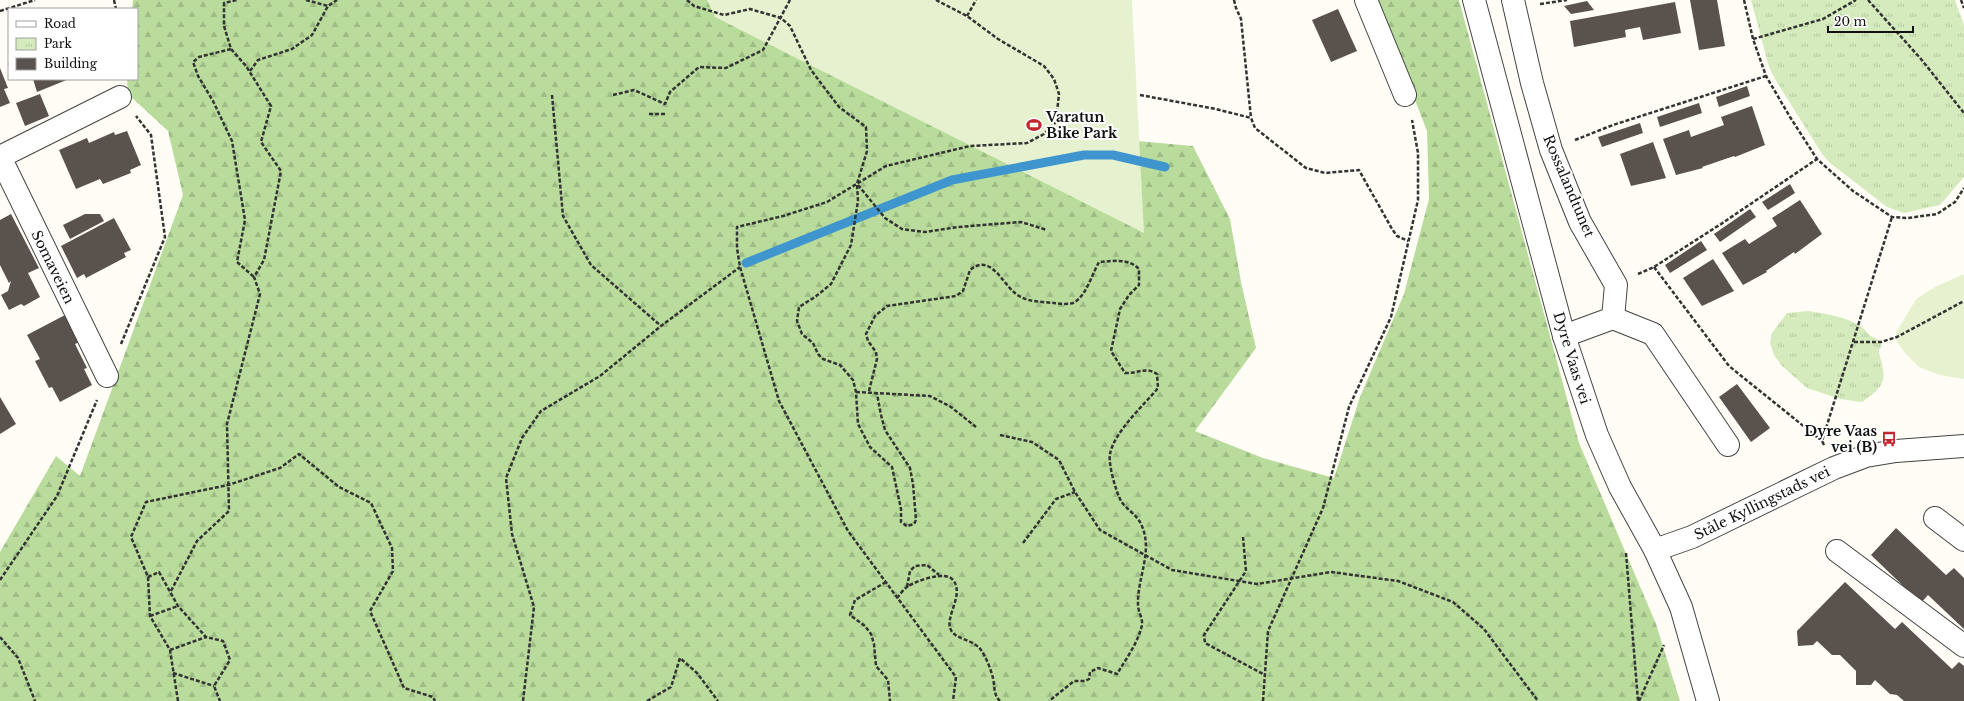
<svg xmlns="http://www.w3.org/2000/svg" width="1964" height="701" font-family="'Libre Baskerville',serif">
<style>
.forest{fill:url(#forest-firs)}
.park{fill:url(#park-tufts)}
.pitch{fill:#e6f2cf}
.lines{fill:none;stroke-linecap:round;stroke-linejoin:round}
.stream{stroke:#3f96cf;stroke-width:9}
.building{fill:#5a524d}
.minor-casing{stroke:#444;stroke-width:24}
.path{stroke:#333;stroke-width:2.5;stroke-dasharray:4 2;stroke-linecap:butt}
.minor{stroke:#fff;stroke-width:22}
.labels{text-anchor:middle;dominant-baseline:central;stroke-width:4;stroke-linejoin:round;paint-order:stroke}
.poi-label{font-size:14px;font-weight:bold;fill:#111;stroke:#fff;text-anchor:start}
.street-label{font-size:14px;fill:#111;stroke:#fff}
</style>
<defs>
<pattern id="forest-firs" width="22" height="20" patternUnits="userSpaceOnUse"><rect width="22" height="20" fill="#b9dc9c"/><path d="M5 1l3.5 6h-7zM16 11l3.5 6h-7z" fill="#9ebc85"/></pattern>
<pattern id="park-tufts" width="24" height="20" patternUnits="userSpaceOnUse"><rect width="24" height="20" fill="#d5ebbd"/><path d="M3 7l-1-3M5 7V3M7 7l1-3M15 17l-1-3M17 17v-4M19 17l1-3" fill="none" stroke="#b6c8a1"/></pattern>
</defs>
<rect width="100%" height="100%" fill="#fffdf5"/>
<!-- forest -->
<path class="forest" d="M133,0H973L1115,139L1193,146L1230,219L1241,282L1256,348L1195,431L1263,458L1334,478L1360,397L1404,294L1429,199L1427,131L1376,0H1459L1579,443L1656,624L1680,701H0V552L56,456L80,476L183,195L168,131L128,94L127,79H137V9H132Z"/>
<!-- park -->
<g class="park">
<path d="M1751,0H1955L1964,25V177L1940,205L1904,213L1887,207L1829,162L1822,154L1775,79L1769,67Z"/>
<path d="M1807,311C1824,313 1847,317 1862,327C1865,329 1867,334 1871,336C1876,339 1880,339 1882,346L1879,350V353C1887,381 1886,385 1862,402L1840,399L1807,388L1782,366L1774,355L1770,343L1772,333L1787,313Z"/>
</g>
<!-- pitch -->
<g class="pitch">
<path d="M707,0H1132L1144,233L715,17Z"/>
<path d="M1964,274V379L1939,375L1919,367L1906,354L1897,342L1896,333L1916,299L1935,287Z"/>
</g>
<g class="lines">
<!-- stream -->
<path class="stream" d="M746,263L952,180L1084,155H1113L1165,167"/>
</g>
<!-- building -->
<g class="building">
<path d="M1690,0H1717L1725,46L1699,50Z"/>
<path d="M1587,1L1594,10L1571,14L1564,6Z"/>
<path d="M1675,2L1681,33L1643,40L1640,27L1625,30L1626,37L1574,47L1570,21Z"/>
<path d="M1338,9L1357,51L1331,62L1312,20Z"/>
<path d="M0,68L8,88L4,89L10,103L0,107Z"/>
<path d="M33,79H69L37,92Z"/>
<path d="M1747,86L1750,96L1719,107L1716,97Z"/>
<path d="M40,94L49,116L25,126L16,103Z"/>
<path d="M1699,103L1702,113L1660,127L1657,117Z"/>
<path d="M1752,106L1765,145L1735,157L1734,156L1702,167L1703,168L1676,175L1663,139L1689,130L1691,137L1724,125L1721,117Z"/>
<path d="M1640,123L1643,133L1602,147L1598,137Z"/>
<path d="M127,131L141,165L130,170L131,173L103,184L100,179L76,189L59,150L87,138L89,143L114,132L115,135Z"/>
<path d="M1653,142L1666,178L1631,186L1620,154Z"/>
<path d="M1790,184L1795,193L1768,210L1762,202Z"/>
<path d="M1800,200L1822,234L1795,254L1794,252L1766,271L1767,272L1743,285L1722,253L1745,239L1749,244L1777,226L1772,218Z"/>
<path d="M1750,209L1756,217L1720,242L1714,234Z"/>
<path d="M11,214L39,268L28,273L40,297L24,306L21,304L9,310L1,295L8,291L11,281L9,283L0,265V220Z"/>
<path d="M85,214H100L104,221L70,239L63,225Z"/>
<path d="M114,218L131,250L124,253L126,257L86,278L84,274L77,278L61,246Z"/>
<path d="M1701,241L1707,250L1670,273L1665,265Z"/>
<path d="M1713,259L1734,291L1702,306L1683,278Z"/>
<path d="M65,315L79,342L75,344L87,368L84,369L92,385L60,402L52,387L49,388L35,361L40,359L27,335Z"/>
<path d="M1737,384L1770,428L1751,442L1719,397Z"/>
<path d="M0,397L16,424L0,434Z"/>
<path d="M1896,528L1946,575L1954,568L1964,578V629L1928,595L1921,603L1871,555Z"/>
<path d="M1845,582L1895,629L1902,622L1952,669L1959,662L1964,666V701H1904L1897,695L1890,694L1875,680L1871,685H1856V671L1840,655H1832L1817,641L1813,645L1798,646L1797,631Z"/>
</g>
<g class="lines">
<!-- minor casing -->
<g class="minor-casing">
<g id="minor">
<path d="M1366,0L1405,95"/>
<path d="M1474,0L1564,336L1597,435L1620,487L1655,550L1681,607L1708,701"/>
<path d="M1513,0L1532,83L1551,150L1580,222L1616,285L1613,318L1564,336"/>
<path d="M0,157L107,376"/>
<path d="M0,157L120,97"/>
<path d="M1613,318L1653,334L1728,445"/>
<path d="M1935,518L1964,540"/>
<path d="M1655,550L1692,537L1834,468L1866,456L1896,451L1964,446"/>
<path d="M1837,551L1964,646"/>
</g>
</g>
<!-- path -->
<g class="path">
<path d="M114,0L116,9"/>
<path d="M306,0L328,6"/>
<path d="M687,0L694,6L724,15L750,9L781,18L790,26L811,70L839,107L866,127L867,151L857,184L858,201L851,245L831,284L815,297L799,307L797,321L802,334L813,343L818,354L823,359L840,365L853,380L856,392L858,424L870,447L892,467L901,509V522L907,526L914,524L916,520L913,484L910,468L885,430L881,415L877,394"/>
<path d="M936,0L967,16L998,39L1044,66L1054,79L1059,94L1056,122L1044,134L1027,143L970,146L886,166L827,202L783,216L737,227V248L740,267L779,401L848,531L956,677L953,701"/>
<path d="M1234,0L1236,8L1241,19L1251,118"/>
<path d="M1744,0L1753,39L1766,76L1790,117L1817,159L1853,191L1892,217L1908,218L1937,214L1955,202L1964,188"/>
<path d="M1868,0L1921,59L1964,113"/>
<path d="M1961,0L1964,8"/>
<path d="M1540,4L1567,0"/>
<path d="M0,11L35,0"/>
<path d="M967,16L976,0"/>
<path d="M1753,39L1823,19L1856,0"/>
<path d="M231,49L199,57L193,62L198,76L213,101L232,141L245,220L237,262L254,277"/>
<path d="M250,71L258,60L292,49L312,35L328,6L337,0"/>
<path d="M552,95L563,216L591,265L661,326"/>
<path d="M613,95L634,90L665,104L670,92L699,67L726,68L763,50L790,0"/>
<path d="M1140,95L1216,109L1251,118L1255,128L1306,168L1325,173L1359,170L1392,229L1397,236L1408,241"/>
<path d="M649,114H665"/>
<path d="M1575,140L1613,125L1766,76"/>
<path d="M858,185L885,218L902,229L925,232L958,227L1021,222L1047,230"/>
<path d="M1654,267L1729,366L1822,441"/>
<path d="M1638,274L1654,267L1721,224L1817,159"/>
<path d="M1854,342H1881L1897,337L1964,301"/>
<path d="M121,344L165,237L151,135L136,116"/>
<path d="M869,391L877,359L876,352L868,341L866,334L875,316L887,306L956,296L963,291L970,270C993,251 1004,290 1021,297C1030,302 1044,302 1054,303C1060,304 1070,305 1075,302C1087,294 1092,274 1099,262C1114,261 1128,258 1139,269V285L1129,295L1120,309L1111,351L1125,373C1137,374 1145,366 1157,374L1158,388C1144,405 1114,432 1110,454C1108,464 1116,492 1121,501C1126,509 1137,515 1141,524C1154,551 1137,577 1138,605C1138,611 1143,619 1142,625C1138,643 1126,659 1117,674L1098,668L1090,672L1089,679L1085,681H1074L1049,701"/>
<path d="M856,392L930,396L951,407L976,427"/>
<path d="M1000,435L1032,442L1059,460L1075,492L1100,530L1172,570L1257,584L1331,572L1398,581L1453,602L1484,629L1538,701"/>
<path d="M1824,445L1822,441L1892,217"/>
<path d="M1243,537L1246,571L1204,635L1205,643L1265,675"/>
<path d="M1023,543L1056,499L1075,492"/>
<path d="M1626,553L1638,701"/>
<path d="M148,577L159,572L178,606L206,637L223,641L230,660L214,686L220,701"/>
<path d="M0,580L57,496L97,400"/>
<path d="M886,582L855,600L850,615L865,626L871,634L874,644L876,666L888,680L890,701"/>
<path d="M907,587L910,571L915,566L927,565L939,575"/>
<path d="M171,591L197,541L229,511L227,424L260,294L254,277L264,260L281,171L261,142L271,106L246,66L231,49L224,26V3L237,0"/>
<path d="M897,598C900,594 904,589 908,586C917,581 945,570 953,580C965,595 944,617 951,630C956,640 973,639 981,650C986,657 991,670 993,678C995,687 993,694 1000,701"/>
<path d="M150,616L178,606"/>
<path d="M0,637L18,658L35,701"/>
<path d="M170,650L206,637"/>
<path d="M173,673L214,686"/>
<path d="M178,701L170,650L150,616L148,577L131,537L146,502L228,485L280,468L299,454L339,487L371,503L392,548L393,571L370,611L404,688L433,697L435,701"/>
<path d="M523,701L534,607L512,534L506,478L522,438L541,411L600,376L661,326L740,267"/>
<path d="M647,701L671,687L680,658L697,673L718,701"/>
<path d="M1263,701L1268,631L1323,508L1349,407L1391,317L1418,200V153L1412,120"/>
<path d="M1639,701L1664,645"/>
</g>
<!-- minor -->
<use href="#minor" class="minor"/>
</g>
<!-- icons -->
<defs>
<g id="stadium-bare" transform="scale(1.2)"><path d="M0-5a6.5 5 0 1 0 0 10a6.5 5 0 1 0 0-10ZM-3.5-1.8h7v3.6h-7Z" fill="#c4262e" stroke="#fff" stroke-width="2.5" paint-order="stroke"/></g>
<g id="bus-bare" transform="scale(1.2)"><path d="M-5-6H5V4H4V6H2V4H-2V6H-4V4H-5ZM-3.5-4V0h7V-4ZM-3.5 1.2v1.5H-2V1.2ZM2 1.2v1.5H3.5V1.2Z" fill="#c4262e" stroke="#fff" stroke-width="2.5" paint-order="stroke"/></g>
</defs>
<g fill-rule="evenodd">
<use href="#stadium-bare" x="1034" y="125"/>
<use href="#bus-bare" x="1889" y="439"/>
</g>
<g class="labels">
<!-- poi labels -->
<g class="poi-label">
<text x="1046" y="117">Varatun<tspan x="1046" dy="16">Bike Park</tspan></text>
<text x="1877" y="431" text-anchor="end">Dyre Vaas<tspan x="1877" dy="16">vei (B)</tspan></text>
</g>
<!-- street labels -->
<g class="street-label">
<text transform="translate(1569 186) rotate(67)">Rossalandtunet</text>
<text transform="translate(53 267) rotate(64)">Somaveien</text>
<text transform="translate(1572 358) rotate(73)">Dyre Vaas vei</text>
<text transform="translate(1762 503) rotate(-26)">Ståle Kyllingstads vei</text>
</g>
</g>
<!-- legend -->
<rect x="8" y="8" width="130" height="72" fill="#ffffff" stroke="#a0a0a0"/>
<rect x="16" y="21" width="20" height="6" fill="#ffffff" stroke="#a0a0a0"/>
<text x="44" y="28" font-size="12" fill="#111111">Road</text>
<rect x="16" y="38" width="20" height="12" fill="url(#park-tufts)" stroke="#a0a0a0"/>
<text x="44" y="48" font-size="12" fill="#111111">Park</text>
<rect x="16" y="58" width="20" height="12" fill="#5a524d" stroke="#a0a0a0"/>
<text x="44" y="68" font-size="12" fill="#111111">Building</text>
<!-- scale -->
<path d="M1828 26v6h85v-6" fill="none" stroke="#111111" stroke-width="2"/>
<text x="1834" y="26" font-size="12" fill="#111111" stroke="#ffffff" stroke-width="3" paint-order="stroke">20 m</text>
</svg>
